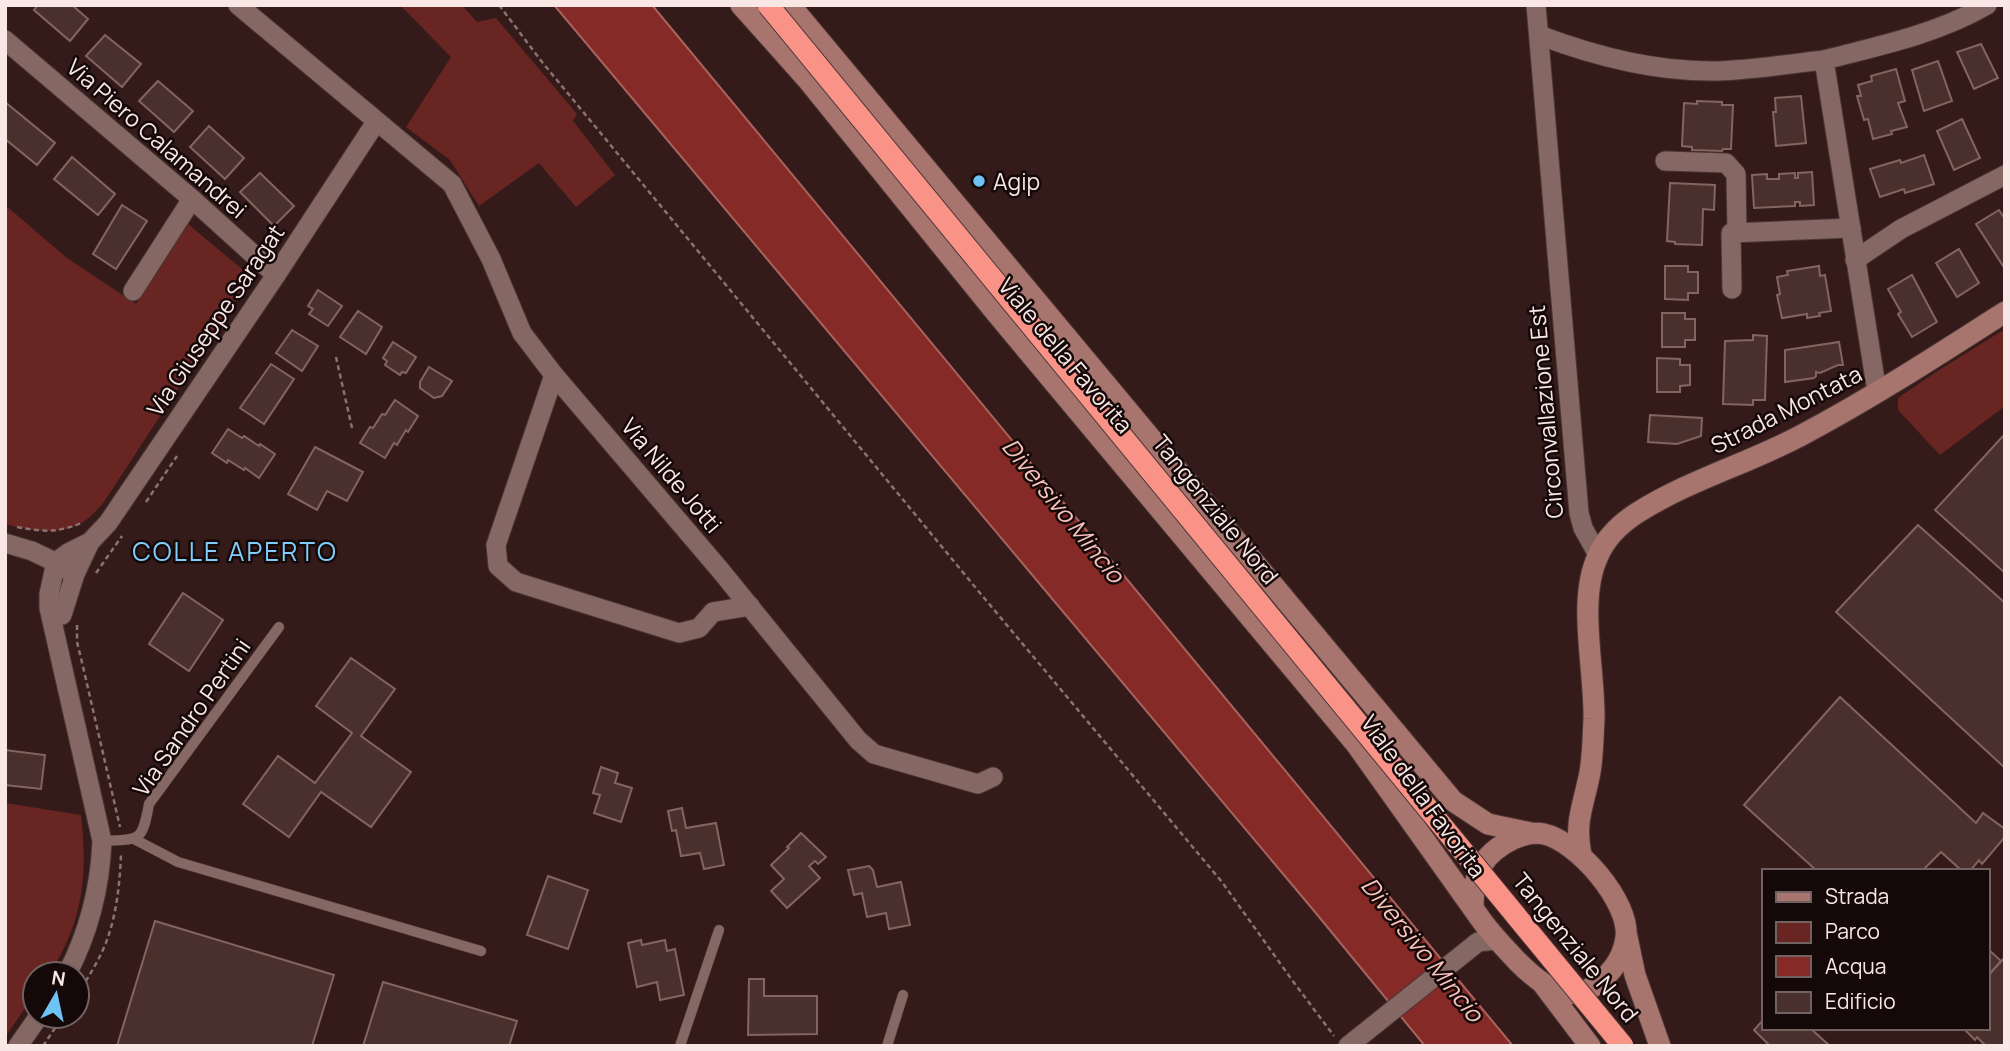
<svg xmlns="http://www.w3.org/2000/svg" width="2010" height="1051" font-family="Manrope,sans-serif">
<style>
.green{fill:#692521}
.water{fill:#852a26;stroke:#a8635f;stroke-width:2}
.building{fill:#4a302d;stroke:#826460;stroke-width:2}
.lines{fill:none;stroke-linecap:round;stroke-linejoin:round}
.lane-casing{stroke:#4b3736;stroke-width:11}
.street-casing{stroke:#4b3736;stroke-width:21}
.secondary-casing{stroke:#4b3736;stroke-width:23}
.path{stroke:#897371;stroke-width:2.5;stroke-dasharray:5 3.5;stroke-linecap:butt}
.lane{stroke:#856763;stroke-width:10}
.street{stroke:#856763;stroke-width:19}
.secondary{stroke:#a8746e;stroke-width:21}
.highway-bridge-casing{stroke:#4b3736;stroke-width:23;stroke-linecap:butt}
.highway-bridge{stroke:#f99388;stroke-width:21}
.poi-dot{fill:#6ec2f4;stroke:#140908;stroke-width:2.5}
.labels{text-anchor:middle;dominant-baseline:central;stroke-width:5;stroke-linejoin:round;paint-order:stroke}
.street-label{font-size:23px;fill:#f9e7e5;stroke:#140908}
.poi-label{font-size:23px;fill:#f9e7e5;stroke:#140908;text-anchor:start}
.water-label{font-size:24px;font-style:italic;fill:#f9c3bd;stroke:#140908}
.quarter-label{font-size:26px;letter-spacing:2px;fill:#80ccfa;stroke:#140908}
</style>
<rect width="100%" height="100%" fill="#341b19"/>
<!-- green -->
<g class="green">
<path d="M400,5H462L477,22L496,18L577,114L573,121L615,175L576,207L539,163L479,206L450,160L406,127L451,57Z"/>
<path d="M5,205L67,258L136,304L188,224L242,269L245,286L104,502C98,509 91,517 83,522C59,536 31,531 5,524Z"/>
<path d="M2005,329V406L1940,455L1898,410V398L1936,372Z"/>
<path d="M5,803L81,815C88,875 83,923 49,974H35V994L5,1037Z"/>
</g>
<!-- water -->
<path class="water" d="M554,5H652L1513,1046H1425L1315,912Z"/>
<!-- building -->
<g class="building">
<path d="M38,5H72L88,19L70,41L34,10Z"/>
<path d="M105,35L141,64L122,87L86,56Z"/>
<path d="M1981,44L1998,78L1974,89L1957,52Z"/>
<path d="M1938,61L1952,101L1924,111L1912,70Z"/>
<path d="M1896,69L1905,101L1898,103L1907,127L1891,131L1892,134L1873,139L1868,119L1864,120L1857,96H1861L1858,85L1872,81L1871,76Z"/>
<path d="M158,81L193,111L174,132L139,101Z"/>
<path d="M1801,96L1806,143L1776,146L1773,112H1776L1775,98Z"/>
<path d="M1697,101L1722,102V105H1733L1731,149H1723L1722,151L1692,150V147L1682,146L1684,103L1697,104Z"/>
<path d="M5,102L55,143L37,165L5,139Z"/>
<path d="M1962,119L1980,158L1954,170L1937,131Z"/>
<path d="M209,126L244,158L225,179L190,147Z"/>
<path d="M1924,155L1934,184L1905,193L1904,189L1880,197L1870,169L1900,160L1901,163Z"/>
<path d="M72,157L115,194L98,215L54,179Z"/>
<path d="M1812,172L1814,205L1800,206V202H1795V206L1754,208L1752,175L1767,174V179H1779V174L1795,173V178H1798V173Z"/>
<path d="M260,173L294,206L274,226L240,192Z"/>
<path d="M1670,183L1715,185L1714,210L1703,209L1702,245L1675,244V242L1667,241Z"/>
<path d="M122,205L147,221L116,269L93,254Z"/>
<path d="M1999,210L2005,219V269L1976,224Z"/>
<path d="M1959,249L1979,283L1957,297L1936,263Z"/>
<path d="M1665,266H1688V272H1698V293H1688V300L1665,299Z"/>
<path d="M1819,266L1820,276L1825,275L1831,311L1819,313L1820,316L1807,318V314L1782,318L1777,295L1780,294L1777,277L1788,275L1787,271Z"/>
<path d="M1912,275L1937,322L1912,337L1898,314L1901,312L1888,289Z"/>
<path d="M318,290L342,306L328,326L309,314L313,309L308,306Z"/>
<path d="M358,311L382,327L366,354L340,337Z"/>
<path d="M1662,313H1685V319H1695V340H1685V347H1662Z"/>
<path d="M292,330L318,346L302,371L276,353Z"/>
<path d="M1753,335L1767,336L1765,400H1753V405L1723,404L1725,341L1753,340Z"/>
<path d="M393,342L416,357L406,373L402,372L400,375L385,365L387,361L383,358Z"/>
<path d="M1839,342L1843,365H1838L1820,373L1816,372V376L1814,378L1785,382V350Z"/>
<path d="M1657,358L1680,359V365H1690V385L1680,386V392H1657Z"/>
<path d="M271,364L294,379L264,424L240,408Z"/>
<path d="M429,367L452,381L442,396L434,398L420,388V382Z"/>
<path d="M395,400L418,416L408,432L406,430L397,445L394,443L385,458L360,443L370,427L373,428L382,414L385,415Z"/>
<path d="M1650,415L1702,418L1701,436L1677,444L1648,442Z"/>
<path d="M228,429L242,438L244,436L259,446L260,444L275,454L259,478L245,468L244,470L228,460L227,463L212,453Z"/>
<path d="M2004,435L2005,436V573L1935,510Z"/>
<path d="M315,447L363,472L347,501L327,491L317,510L288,494Z"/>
<path d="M1918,525L2005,603V768L1836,612Z"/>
<path d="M183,593L223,620L189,671L149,644Z"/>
<path d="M351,658L395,689L361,736L411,772L371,827L321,792L289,837L243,804L278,756L315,783L352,733L316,706Z"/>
<path d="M1840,697L1976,823L1983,813L2005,829V837L1982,864L1979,860L1970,871H1962L1941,852L1922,871H1817L1744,805Z"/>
<path d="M5,750L45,755L41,789L5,785Z"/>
<path d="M601,767L618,773L615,783L632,788L621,822L594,813L600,795L593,793Z"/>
<path d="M682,808L686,828L716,823L724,865L704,869L700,853L681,856L676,830L672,831L668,811Z"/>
<path d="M801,833L826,857L818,864L815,861L809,866L820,878L787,908L771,891L784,879L771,865L789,848L787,847Z"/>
<path d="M869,866L873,870L877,887L901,882L910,925L889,929L886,913L867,917L862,893L854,895L848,870Z"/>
<path d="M548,876L588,890L568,949L527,935Z"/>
<path d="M155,921L334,975L312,1046H117Z"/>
<path d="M641,940L642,945L665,940L667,951L675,949L684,995L660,1000L657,982L637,987L628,943Z"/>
<path d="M1987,948L2001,961L1987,977Z"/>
<path d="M2005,957V1046H1986L1977,1037L1975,1040L1963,1028H1987V977Z"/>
<path d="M749,979H764V996H817V1034L748,1035Z"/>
<path d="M383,982L517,1021L509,1046H363Z"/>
<path d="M1763,1020V1028H1810L1830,1046H1770L1754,1030Z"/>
</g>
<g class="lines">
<!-- lane casing -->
<g class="lane-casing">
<g id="lane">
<path d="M134,839L178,862L481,951"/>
<path d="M102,841C140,839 142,843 149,804L279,627"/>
<path d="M680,1046L719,930"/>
<path d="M887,1046L903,995"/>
</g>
</g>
<!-- street casing -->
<g class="street-casing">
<g id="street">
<path d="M238,5L452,184L491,259L522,333L554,375L721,571L858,740L874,754L978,784L993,777"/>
<path d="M1536,5L1579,513L1583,528L1598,555"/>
<path d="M1539,35C1594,56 1657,72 1717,71C1753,70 1788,64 1824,60"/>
<path d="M5,40L192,199L276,275"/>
<path d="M1665,161L1726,163L1736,174L1737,233"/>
<path d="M1855,260L1901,229L2005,175"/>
<path d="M1732,289L1731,233L1851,228"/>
<path d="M133,291L192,199"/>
<path d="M554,375L496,545L498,566L516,582L679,633L699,628L713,612L750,606"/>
<path d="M1877,392L1824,60C1879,46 1937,34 1987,5"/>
<path d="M5,543L32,551L61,565L64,569"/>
<path d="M62,615L75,574L90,542"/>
<path d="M67,974C89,932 100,889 102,841L49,608V594L56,562L68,553L90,542L108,523L276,275L376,122"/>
<path d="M18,1046L39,1016"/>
<path d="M1348,1046L1478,942L1496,940"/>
</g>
</g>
<!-- secondary casing -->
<g class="secondary-casing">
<g id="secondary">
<path d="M741,5L807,79L997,314L1356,744L1482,921C1493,936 1505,948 1517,961C1542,986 1571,1010 1604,978C1615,968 1624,953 1626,937C1630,902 1577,841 1544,834C1534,832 1522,835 1513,839C1482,854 1473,874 1473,907"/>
<path d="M790,5L1453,801L1488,824L1531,833"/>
<path d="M1581,855C1574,820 1584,805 1590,772C1593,755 1593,737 1594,719C1595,669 1577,600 1598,556C1606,537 1620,524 1637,513C1687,481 1747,464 1800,436C1870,399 1938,355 2005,312"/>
<path d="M1627,937L1635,975L1660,1046"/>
<path d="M1543,984L1590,1046"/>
</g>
</g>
<!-- path -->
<g class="path">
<path d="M499,5L542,62L980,593L1222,882L1292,980L1334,1036"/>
<path d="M336,357L352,428"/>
<path d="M146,502L177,456"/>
<path d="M17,527C45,532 55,533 82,523"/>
<path d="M96,573L122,536"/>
<path d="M77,625V642L81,658L120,827"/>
<path d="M77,996C88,977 101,958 108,937C117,911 120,881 121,854"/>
<path d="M43,1046L63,1016"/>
</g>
<!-- lane -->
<use href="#lane" class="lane"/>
<!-- street -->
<use href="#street" class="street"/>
<!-- secondary -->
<use href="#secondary" class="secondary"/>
<!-- highway-bridge casing -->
<g class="highway-bridge-casing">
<path id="highway-bridge" d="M768,5L1623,1046"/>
</g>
<!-- highway-bridge -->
<use href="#highway-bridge" class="highway-bridge"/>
</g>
<!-- markers -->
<circle class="poi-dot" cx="979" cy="181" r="7"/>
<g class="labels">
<!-- street labels -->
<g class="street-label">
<text transform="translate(157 138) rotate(41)">Via Piero Calamandrei</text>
<text transform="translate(215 320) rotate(-56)">Via Giuseppe Saragat</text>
<text transform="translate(1066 355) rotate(50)">Viale della Favorita</text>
<text transform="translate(1786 409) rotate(-27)">Strada Montata</text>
<text transform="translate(1545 412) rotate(-95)">Circonvallazione Est</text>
<text transform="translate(672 475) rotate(50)">Via Nilde Jotti</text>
<text transform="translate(1216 509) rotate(51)">Tangenziale Nord</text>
<text transform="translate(191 717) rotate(-55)">Via Sandro Pertini</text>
<text transform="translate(1424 796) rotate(54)">Viale della Favorita</text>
<text transform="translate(1576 947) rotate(51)">Tangenziale Nord</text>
</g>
<!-- poi labels -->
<g class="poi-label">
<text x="993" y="181">Agip</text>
</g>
<!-- water labels -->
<g class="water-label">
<text transform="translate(1064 510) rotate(51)">Diversivo Mincio</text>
<text transform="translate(1423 949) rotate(51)">Diversivo Mincio</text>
</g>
<!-- quarter labels -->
<g class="quarter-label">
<text x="235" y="551">COLLE APERTO</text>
</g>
</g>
<!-- border -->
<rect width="2010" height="1051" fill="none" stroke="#f9e7e5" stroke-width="14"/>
<!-- legend -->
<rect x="1762" y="869" width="228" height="161" fill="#140908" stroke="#706260" stroke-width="2"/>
<rect x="1776" y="892" width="35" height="10" fill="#a8746e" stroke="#706260" stroke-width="2"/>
<text x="1825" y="904" font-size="21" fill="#f9e7e5">Strada</text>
<rect x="1776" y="922" width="35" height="21" fill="#692521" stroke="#706260" stroke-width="2"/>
<text x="1825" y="939" font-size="21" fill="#f9e7e5">Parco</text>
<rect x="1776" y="956" width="35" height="21" fill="#852a26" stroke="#706260" stroke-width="2"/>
<text x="1825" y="974" font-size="21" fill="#f9e7e5">Acqua</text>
<rect x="1776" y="992" width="35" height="21" fill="#4a302d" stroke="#706260" stroke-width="2"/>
<text x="1825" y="1009" font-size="21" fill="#f9e7e5">Edificio</text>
<!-- north arrow -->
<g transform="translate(56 995) rotate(9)"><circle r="33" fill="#140908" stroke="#706260" stroke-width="2"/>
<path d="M0-5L12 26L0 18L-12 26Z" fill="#6ec2f4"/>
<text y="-10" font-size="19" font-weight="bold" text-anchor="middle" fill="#f9e7e5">N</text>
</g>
</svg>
